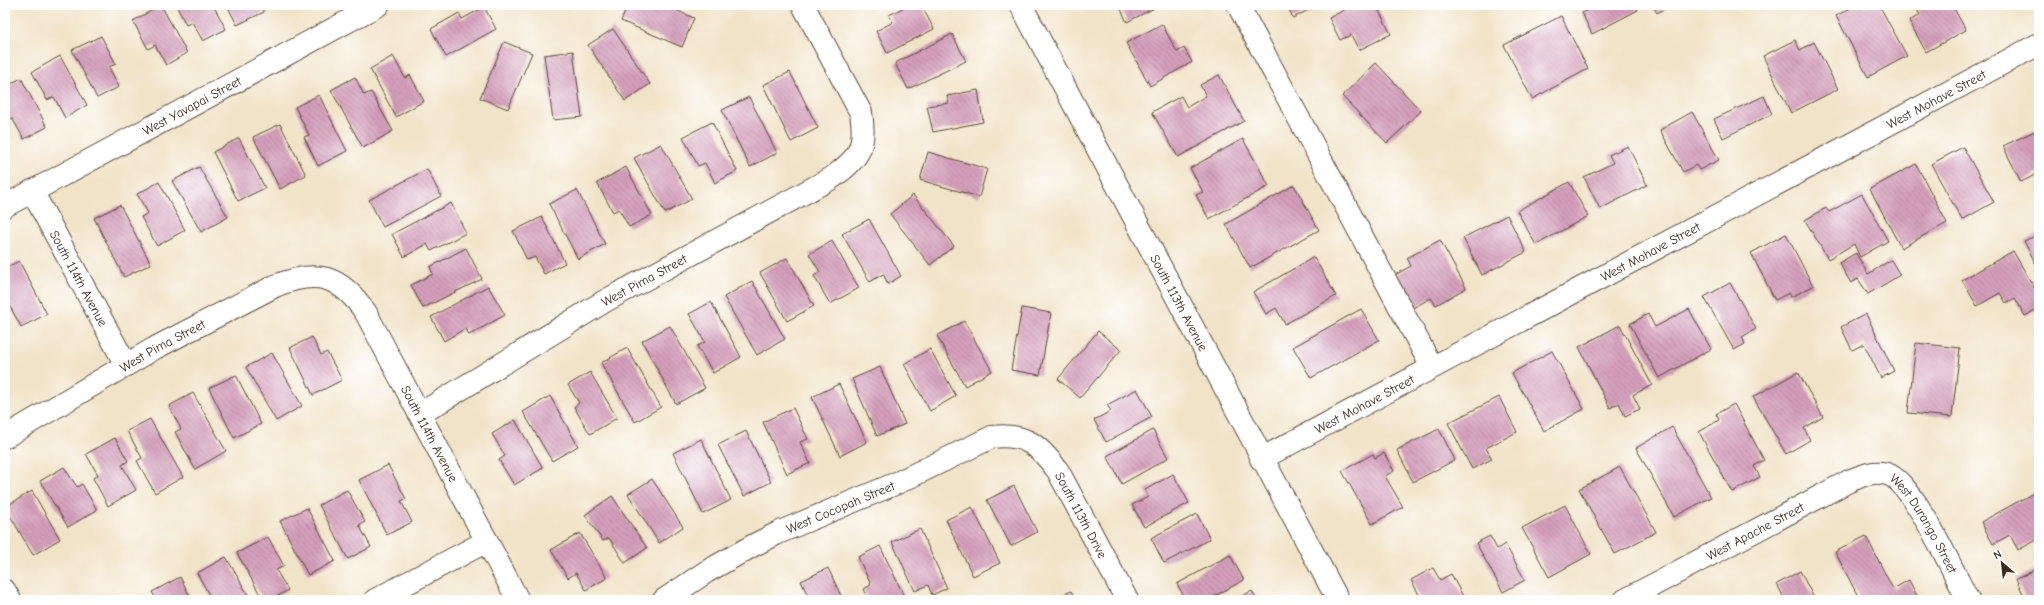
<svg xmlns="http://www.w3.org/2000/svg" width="2044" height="605" font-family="'Comic Neue',sans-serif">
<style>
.building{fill:url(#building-back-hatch)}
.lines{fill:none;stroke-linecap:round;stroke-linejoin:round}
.minor-casing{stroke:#564638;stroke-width:24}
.minor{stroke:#fff;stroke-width:22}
.labels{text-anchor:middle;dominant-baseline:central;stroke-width:3;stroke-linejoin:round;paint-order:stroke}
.street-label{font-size:13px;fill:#3b2a1e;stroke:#fff}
</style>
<defs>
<pattern id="building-back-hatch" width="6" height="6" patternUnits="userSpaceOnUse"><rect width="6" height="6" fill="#d49fbb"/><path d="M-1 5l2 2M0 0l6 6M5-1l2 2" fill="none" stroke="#ad8297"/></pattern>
</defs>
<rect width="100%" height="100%" fill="#fff"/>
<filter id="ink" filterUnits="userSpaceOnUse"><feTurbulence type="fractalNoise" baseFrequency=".025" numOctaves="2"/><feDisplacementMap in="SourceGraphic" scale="8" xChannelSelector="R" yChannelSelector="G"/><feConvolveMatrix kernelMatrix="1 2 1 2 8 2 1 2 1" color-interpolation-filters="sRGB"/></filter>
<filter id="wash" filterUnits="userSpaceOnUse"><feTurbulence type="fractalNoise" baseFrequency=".012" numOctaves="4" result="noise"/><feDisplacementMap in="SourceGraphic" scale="16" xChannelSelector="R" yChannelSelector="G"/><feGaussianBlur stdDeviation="0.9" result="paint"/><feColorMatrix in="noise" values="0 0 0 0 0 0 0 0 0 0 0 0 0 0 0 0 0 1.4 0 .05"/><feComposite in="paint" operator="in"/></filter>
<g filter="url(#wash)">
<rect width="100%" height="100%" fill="#f1e3c8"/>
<g id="blocks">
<!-- building -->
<g class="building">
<path d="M161,5L187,53L166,65L155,45L148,49L133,21Z"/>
<path d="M176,5H213L226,29L203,41L192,22L186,25Z"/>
<path d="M227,5H261L264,12L237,25Z"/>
<path d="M628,5H664L694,18L682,47L621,21Z"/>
<path d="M909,5H921L934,29L887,53L876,31L893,22L889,15Z"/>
<path d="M1119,5H1160L1127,22Z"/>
<path d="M1287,5H1318L1293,18Z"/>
<path d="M1353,5H1376L1391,34L1359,50L1351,35L1340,40L1329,18Z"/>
<path d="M1597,5H1636L1638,10L1592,34L1582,13Z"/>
<path d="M1652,5H1671L1657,13Z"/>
<path d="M1856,5H1879L1907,56L1868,77L1836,16Z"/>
<path d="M1914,5H1952L1966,30L1926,52L1909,21L1920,15Z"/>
<path d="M484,7L496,29L446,57L431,29L459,13L462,19Z"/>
<path d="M1561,16L1588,69L1532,99L1504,45Z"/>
<path d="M1162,24L1177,52L1184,48L1192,62L1150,86L1126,43Z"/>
<path d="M613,29L650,84L625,101L588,45Z"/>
<path d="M952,34L966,61L908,89L895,63Z"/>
<path d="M101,36L116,64L109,67L119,87L97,98L72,50Z"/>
<path d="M1795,40L1800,50L1814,42L1838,89L1791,113L1763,56Z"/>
<path d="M504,42L532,53L508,109L480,98Z"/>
<path d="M573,51L582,117L553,120L544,55Z"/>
<path d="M60,56L87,105L65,118L54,97L47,100L32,72Z"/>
<path d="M393,56L405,78L410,75L424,101L396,117L370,69Z"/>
<path d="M1376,63L1421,111L1387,143L1342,96Z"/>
<path d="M790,72L818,128L791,142L763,85Z"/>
<path d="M1219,75L1244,121L1178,157L1152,112L1181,96L1187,107L1206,96L1200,85Z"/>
<path d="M355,77L364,95L371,92L393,131L363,148L331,90Z"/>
<path d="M21,78L47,127L24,139L12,118L7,121L5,118V87Z"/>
<path d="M978,90L983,122L933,132L927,106L949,103L947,96Z"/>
<path d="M319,95L347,151L318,166L304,137L309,135L295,107Z"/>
<path d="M1764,96L1772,114L1723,138L1714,119Z"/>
<path d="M749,97L777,153L750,167L722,110Z"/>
<path d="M1692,112L1719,160L1699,170L1696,165L1683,172L1660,130Z"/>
<path d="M712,122L737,171L715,183L705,163L698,166L683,137Z"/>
<path d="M280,124L306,175L280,189L253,137Z"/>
<path d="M2039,129V173L2021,182L2003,146Z"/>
<path d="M239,138L265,188L238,201L213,152Z"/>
<path d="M1243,139L1269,186L1209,219L1196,195L1203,192L1190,168Z"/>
<path d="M661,144L692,199L665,213L634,158Z"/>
<path d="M1628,146L1647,185L1600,209L1584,177L1613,163L1609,155Z"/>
<path d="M1963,147L1994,202L1962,220L1931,164Z"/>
<path d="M928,152L987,169L979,197L920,180Z"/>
<path d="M1916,164L1947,223L1901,248L1870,189Z"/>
<path d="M199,167L228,217L201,232L172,181Z"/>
<path d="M626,167L652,215L629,227L619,209L613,212L597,183Z"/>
<path d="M427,169L441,196L383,227L369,200Z"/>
<path d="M159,182L185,230L157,246L141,217L148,213L137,194Z"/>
<path d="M1569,182L1588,216L1536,245L1517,211Z"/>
<path d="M1294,185L1319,230L1250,268L1226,224Z"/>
<path d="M577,190L605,244L578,259L549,204Z"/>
<path d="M1862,194L1888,241L1860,257L1854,244L1828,259L1805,220L1826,208L1829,212Z"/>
<path d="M913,195L954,246L930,265L890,214Z"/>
<path d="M451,203L466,233L431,251L427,244L404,257L392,234Z"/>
<path d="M120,205L151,264L124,277L94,218Z"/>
<path d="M1507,215L1526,252L1482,275L1463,238Z"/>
<path d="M542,217L565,263L544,274L535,257L527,260L513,231Z"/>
<path d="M869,219L901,276L888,284L883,274L870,282L842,234Z"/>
<path d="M1786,234L1813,286L1791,297L1789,293L1775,300L1751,253Z"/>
<path d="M2039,234V270L2024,241Z"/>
<path d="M1440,240L1466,288L1436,305L1431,298L1411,309L1393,276L1411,266L1407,258Z"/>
<path d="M832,241L859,288L830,304L814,276L820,272L809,254Z"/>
<path d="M466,248L482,279L423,308L411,285L433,274L430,267Z"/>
<path d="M2013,251L2039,296V308L2025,316L2015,298L2006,303L2000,293L1977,306L1962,280Z"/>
<path d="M1856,253L1868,274L1891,260L1900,275L1868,294L1858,279L1851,283L1839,263Z"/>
<path d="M1314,257L1336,296L1285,324L1276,308L1266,314L1253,292Z"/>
<path d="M787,258L814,306L787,321L760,273Z"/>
<path d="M19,261L47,314L21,327L5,297V268Z"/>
<path d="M752,281L785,339L757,355L724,297Z"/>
<path d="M1730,283L1756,329L1742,337L1745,344L1734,350L1704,297Z"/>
<path d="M488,286L505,315L469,335L466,328L444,341L431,317Z"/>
<path d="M711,302L741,357L713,373L697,346L705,342L689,314Z"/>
<path d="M1022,308L1051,313L1040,375L1011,370Z"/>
<path d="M1361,309L1379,340L1311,378L1293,347Z"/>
<path d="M1689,309L1711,349L1659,378L1630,324L1648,314L1655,327Z"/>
<path d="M1866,314L1894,371L1881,378L1864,344L1852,350L1841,327Z"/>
<path d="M964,321L992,371L965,386L937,336Z"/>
<path d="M1620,325L1652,385L1633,395L1640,409L1625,416L1619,403L1610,408L1579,347Z"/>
<path d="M670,326L705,388L676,404L642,341Z"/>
<path d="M1098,331L1121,350L1080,398L1058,379Z"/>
<path d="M312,337L321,355L327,352L342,380L313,395L290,348Z"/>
<path d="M1916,343L1960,348L1952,417L1908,413Z"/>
<path d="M627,348L661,407L635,422L601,363Z"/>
<path d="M930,349L956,396L930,411L904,364Z"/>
<path d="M1552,351L1584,409L1544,431L1512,373Z"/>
<path d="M272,353L302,406L276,421L246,367Z"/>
<path d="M880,367L905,424L877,436L852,379Z"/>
<path d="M590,372L617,418L590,434L574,407L579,403L568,385Z"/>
<path d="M1798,372L1823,417L1804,428L1810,440L1786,454L1753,397Z"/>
<path d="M236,375L261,424L234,438L209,388Z"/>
<path d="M839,384L867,442L840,456L812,397Z"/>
<path d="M1137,389L1152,417L1106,442L1094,420L1111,411L1107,405Z"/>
<path d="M193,393L226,451L195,469L175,432L181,429L169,406Z"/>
<path d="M550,396L578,446L552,461L523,412Z"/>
<path d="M1499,397L1517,432L1486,448L1492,459L1472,469L1448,423Z"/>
<path d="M1734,404L1764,460L1754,466L1760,477L1732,492L1699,432L1719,420L1716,414Z"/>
<path d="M793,408L808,439L800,442L810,463L787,474L763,422Z"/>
<path d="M150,419L183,477L155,493L137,461L142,458L127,431Z"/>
<path d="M515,420L543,468L514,485L499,460L505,456L492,434Z"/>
<path d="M1672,427L1711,497L1674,517L1636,448Z"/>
<path d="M1439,429L1455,460L1413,482L1397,450Z"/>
<path d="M1153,430L1168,458L1122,484L1107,456Z"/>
<path d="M746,431L771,482L744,496L718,445Z"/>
<path d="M115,438L128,461L122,465L136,490L108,506L93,478L98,475L86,454Z"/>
<path d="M701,439L731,500L703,514L673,453Z"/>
<path d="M1384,453L1394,471L1385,476L1403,507L1372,524L1342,471L1373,454L1375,458Z"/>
<path d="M388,465L406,499L401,501L412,522L387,535L359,480Z"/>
<path d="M64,467L77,487L82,484L97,510L68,527L40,481Z"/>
<path d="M1620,467L1656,532L1615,554L1579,489Z"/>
<path d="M1173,474L1189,503L1144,527L1132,505L1148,497L1145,490Z"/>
<path d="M652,479L683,527L659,543L628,494Z"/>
<path d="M1014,486L1037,532L1011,546L987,500Z"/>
<path d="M347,490L365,522L359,525L371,547L348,559L319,505Z"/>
<path d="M2039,490V539L2018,550L2010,535L1993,544L1981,522Z"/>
<path d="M32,491L60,539L33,555L5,507Z"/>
<path d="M612,496L647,548L625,563L609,538L603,541L585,515Z"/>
<path d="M1565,505L1591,554L1549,577L1522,528Z"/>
<path d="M972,507L1000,563L973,576L946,520Z"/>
<path d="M307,508L335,561L308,575L280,521Z"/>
<path d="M1197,514L1210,539L1164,563L1151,538Z"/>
<path d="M920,529L947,588L932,595L928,585L915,591L892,542Z"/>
<path d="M580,533L607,578L586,590L576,573L568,578L551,550Z"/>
<path d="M1490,536L1497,549L1505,544L1525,580L1503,592L1476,543Z"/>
<path d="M1866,536L1893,589L1909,580L1919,600H1860L1835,552Z"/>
<path d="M268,537L284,566L276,570L288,590L271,600H263L237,553Z"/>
<path d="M880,546L906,600H869L864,589L871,585L858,557Z"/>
<path d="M1230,555L1244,580L1207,600H1186L1177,584Z"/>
<path d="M226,557L251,600H220L218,596L212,600L197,573Z"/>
<path d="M828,568L843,600H810L801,581Z"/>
<path d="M1433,568L1440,580L1451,574L1465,600H1422L1411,580Z"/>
<path d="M2039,568V600H2026L2016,579Z"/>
<path d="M1800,571L1815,600H1785L1777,584Z"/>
<path d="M180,577L192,600H157L152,592Z"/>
<path d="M1071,591L1076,600H1053Z"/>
<path d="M1252,591L1257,600H1235Z"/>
</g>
</g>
</g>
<g filter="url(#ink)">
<use href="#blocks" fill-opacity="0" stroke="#564638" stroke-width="1"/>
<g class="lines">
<!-- minor casing -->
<g class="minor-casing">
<g id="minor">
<path id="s1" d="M1021,5L1338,600"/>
<path d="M1238,5L1432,367"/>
<path id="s2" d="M32,191L126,365"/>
<path id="s3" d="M5,206L378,5"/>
<path id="s4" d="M420,414L605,301L830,179C858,159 867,149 861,113L803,5"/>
<path id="s5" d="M5,437L155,348L275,286C317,269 340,275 366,313L518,600"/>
<path id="s6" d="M1261,459L2039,44"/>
<path d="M5,591L10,600"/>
<path d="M375,600L487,541"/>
<path id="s7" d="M664,600L706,572L754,545L780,532L897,483L992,437C1025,433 1039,445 1058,471L1127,600"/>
<path id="s8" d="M1625,600L1849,481C1861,476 1874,470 1887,474C1913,481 1954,574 1968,600"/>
</g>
</g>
<!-- minor -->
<use href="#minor" class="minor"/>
</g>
</g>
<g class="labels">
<!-- street labels -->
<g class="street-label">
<text stroke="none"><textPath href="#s6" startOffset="765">West Mohave Street</textPath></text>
<text stroke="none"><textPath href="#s3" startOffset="212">West Yavapai Street</textPath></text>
<text stroke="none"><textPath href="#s6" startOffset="441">West Mohave Street</textPath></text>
<text stroke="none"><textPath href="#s2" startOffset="99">South 114th Avenue</textPath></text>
<text stroke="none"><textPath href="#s4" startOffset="261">West Pima Street</textPath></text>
<text stroke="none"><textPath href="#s1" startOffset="337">South 113th Avenue</textPath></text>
<text stroke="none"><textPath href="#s5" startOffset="182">West Pima Street</textPath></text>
<text stroke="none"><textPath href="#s6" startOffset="117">West Mohave Street</textPath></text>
<text stroke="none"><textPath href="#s5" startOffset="552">South 114th Avenue</textPath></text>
<text stroke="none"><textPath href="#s7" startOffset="200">West Cocopah Street</textPath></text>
<text stroke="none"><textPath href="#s7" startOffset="496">South 113th Drive</textPath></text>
<text stroke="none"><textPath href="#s8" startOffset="356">West Durango Street</textPath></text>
<text stroke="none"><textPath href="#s8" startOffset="147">West Apache Street</textPath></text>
</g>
</g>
<!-- margin -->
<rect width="2044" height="605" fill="none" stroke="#fff" stroke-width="20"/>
<!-- north arrow -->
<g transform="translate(2002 563) rotate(332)" stroke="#ffffff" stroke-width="3" paint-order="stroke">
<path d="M0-3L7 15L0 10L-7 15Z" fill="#3b2a1e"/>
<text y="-6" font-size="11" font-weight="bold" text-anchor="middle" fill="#3b2a1e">N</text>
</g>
</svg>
